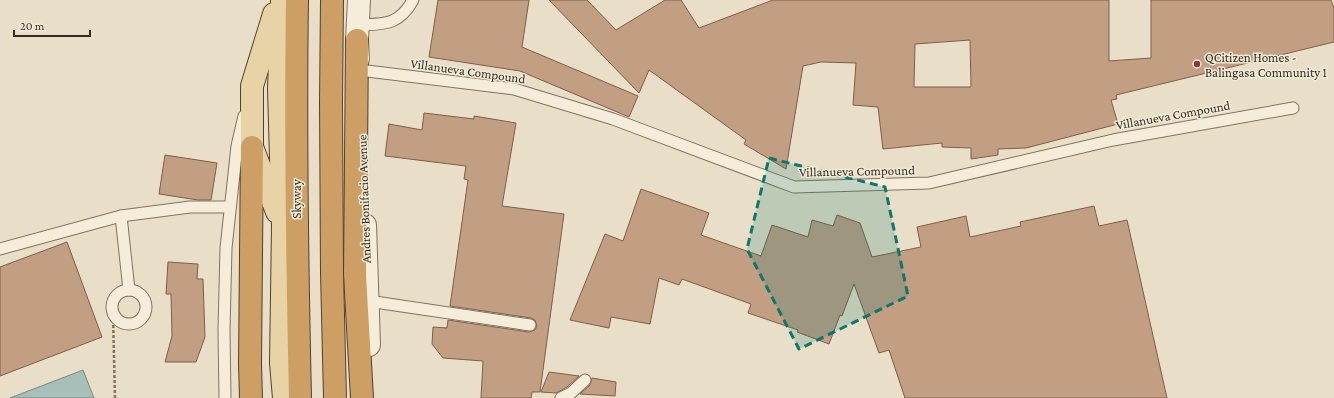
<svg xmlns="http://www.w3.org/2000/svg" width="1334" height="398" font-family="'Crimson Pro',serif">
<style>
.water{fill:#a8beb8;stroke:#708b84}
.building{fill:#c29e83;stroke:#7f5e48;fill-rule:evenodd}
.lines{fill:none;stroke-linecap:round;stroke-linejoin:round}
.service-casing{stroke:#83725f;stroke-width:13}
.minor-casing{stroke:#83725f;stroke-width:24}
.primary-casing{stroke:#514133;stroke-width:24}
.motorway-casing{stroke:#514133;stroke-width:24}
.path{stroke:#83725f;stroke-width:2.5;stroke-dasharray:3 2;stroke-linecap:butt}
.service{stroke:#f5edda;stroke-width:11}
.minor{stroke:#f5edda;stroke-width:22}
.primary{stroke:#e7d3a5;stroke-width:22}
.motorway{stroke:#cd9f64;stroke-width:22}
.motorway-bridge-casing{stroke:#514133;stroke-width:24;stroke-linecap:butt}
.motorway-bridge{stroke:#cd9f64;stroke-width:22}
.marked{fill:#0f766e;fill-opacity:0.2;stroke:#0f766e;stroke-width:3;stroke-dasharray:8 5;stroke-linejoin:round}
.poi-dot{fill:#8b3737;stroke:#f1ead7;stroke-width:1.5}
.labels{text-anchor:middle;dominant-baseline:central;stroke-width:3;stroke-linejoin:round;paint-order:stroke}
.poi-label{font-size:13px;fill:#352b21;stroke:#f1ead7;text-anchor:start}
.street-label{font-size:13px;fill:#352b21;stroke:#f1ead7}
</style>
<rect width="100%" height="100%" fill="#e9dfc8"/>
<!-- water -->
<path class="water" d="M83,370L94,398H10Z"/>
<!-- building -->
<g class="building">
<path d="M438,0H529L522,47L638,96L629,117L520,71L429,57Z"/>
<path d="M549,0H587L616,30L665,0H681L699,28L773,0H1109V61L1151,58V0H1331L1334,8V42L1116,95L1117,99L1111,100L1118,124L1026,148L998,149V155L971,159V148L942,147V143L883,149L878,107L853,105L856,63L821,62L803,66L786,169L744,144L746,140L649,70L639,93ZM970,40L971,87H914L915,44Z"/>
<path d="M424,113L474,119V116L516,123L502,206L564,214L540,392H532L531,398H481L483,361L443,358L432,344L433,327L447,328L448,320L529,332L535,330L537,326L535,320L531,318L450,306L468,180L464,179L466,166L385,156L389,124L422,130Z"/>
<path d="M165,155L217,163L211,200H198L159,194Z"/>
<path d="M641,189L709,213L701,235L761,256L772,225L808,237L812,220L833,226L837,215L860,223L872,257L921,247L917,227L966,216L970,237L1021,226L1020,222L1094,206L1099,226L1127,220L1167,398H905L889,350L879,353L854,284L842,316L840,315L829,344L797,332L798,330L748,313L751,304L682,279L679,285L659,278L650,324L611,317L609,328L570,320L605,234L623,241Z"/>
<path d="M67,242L102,337L0,376V267Z"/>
<path d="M168,262L198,264L197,279H203L205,337L196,362H165L172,336L171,294H166Z"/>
<path d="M549,372L579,376L567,387L556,393L541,392Z"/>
<path d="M592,378L616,382L615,396L580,394L590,385Z"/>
</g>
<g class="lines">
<!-- service casing -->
<g class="service-casing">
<g id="service">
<path d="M358,25C383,24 399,26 413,0"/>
<path d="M359,70L514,89L613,119L794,187L929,183L1113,140L1293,108"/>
<path d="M121,216L129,290"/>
<path d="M0,249L121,216L190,207H230"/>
<circle cx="129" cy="307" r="17"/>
<path d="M368,301L530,325"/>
<path d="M225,398L224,330L226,248L237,146L244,116"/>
<path d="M561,398L571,393L585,380"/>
</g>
</g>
<!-- minor casing -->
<g class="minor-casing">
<g id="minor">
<path d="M358,59L357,40L359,0"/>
<path d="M365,225L369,345"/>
</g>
</g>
<!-- primary casing -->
<g class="primary-casing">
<g id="primary">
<path d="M282,0L279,90L283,226L281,363L284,398"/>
<path d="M274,14L252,86V147L277,212"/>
</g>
</g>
<!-- motorway casing -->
<g class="motorway-casing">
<g id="motorway">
<path d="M297,0C295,133 297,265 300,398"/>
<path d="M357,40L355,275L362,398"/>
<path d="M331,102L332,0"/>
<path d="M251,398L250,364L252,147"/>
</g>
</g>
<!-- path -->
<path class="path" d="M113,315L115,398"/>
<!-- service -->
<use href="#service" class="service"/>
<!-- minor -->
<use href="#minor" class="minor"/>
<!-- primary -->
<use href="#primary" class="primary"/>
<!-- motorway -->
<use href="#motorway" class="motorway"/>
<!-- motorway-bridge casing -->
<g class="motorway-bridge-casing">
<path id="motorway-bridge" d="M331,102L332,273L335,398"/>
</g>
<!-- motorway-bridge -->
<use href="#motorway-bridge" class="motorway-bridge"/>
</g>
<!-- marked area -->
<path class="marked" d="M769,158L885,187L908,296L799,349L747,249Z"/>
<!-- markers -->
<circle class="poi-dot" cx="1197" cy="64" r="4"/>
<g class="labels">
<!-- poi labels -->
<g class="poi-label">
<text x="1205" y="57">QCitizen Homes -<tspan x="1205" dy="15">Balingasa Community 1</tspan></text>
</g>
<!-- street labels -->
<g class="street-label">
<text transform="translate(468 71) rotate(8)">Villanueva Compound</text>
<text transform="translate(1173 115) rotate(-10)">Villanueva Compound</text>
<text transform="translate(857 171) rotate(-1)">Villanueva Compound</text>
<text transform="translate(296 199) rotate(-90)">Skyway</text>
<text transform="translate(364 199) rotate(-92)">Andres Bonifacio Avenue</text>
</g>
</g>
<!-- scale -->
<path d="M14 30v6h76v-6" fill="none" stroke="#352b21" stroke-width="2"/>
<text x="20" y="30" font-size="12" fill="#352b21" stroke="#f1ead7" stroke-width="3" paint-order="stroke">20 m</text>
</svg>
